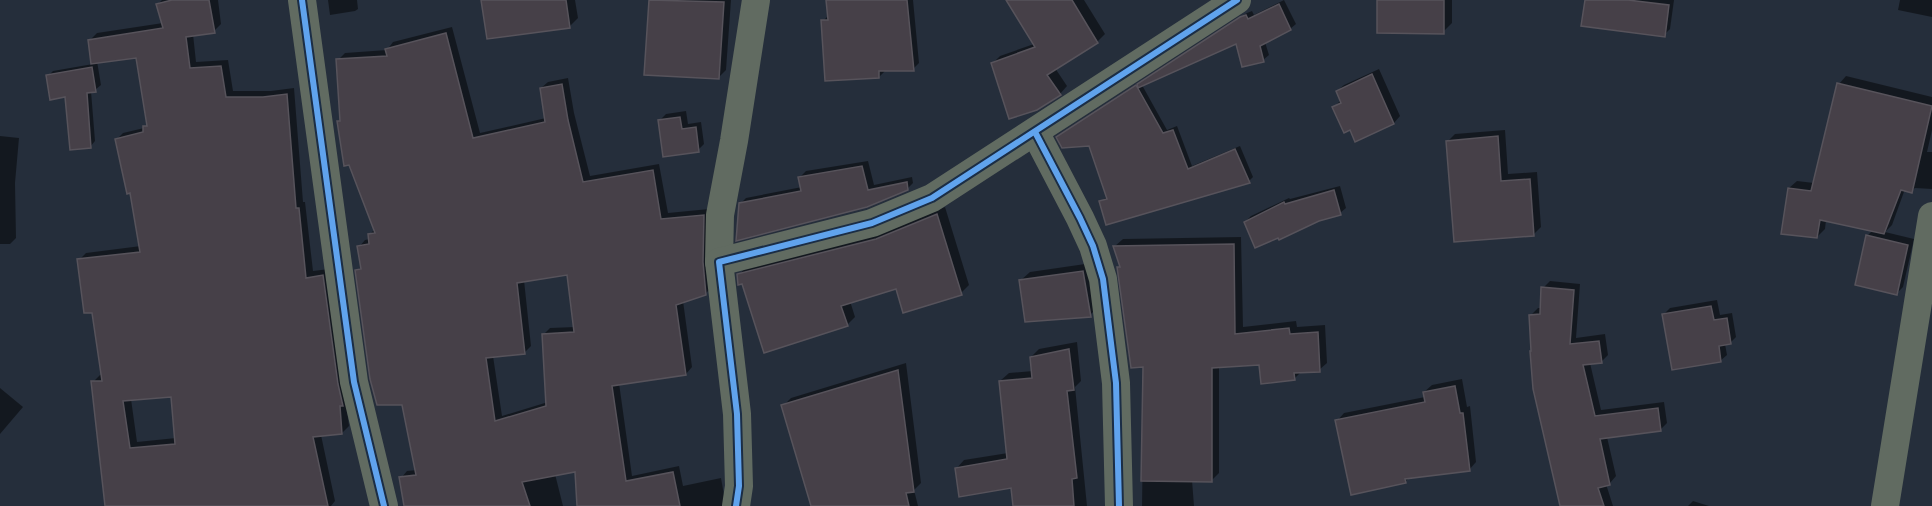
<svg xmlns="http://www.w3.org/2000/svg" width="1932" height="506" font-family="'Work Sans',sans-serif">
<style>
.shadow{fill:#0007;fill-rule:evenodd}
.building{fill:#464048;stroke:#57535b;stroke-width:1.5;fill-rule:evenodd}
.lines{fill:none;stroke-linecap:round;stroke-linejoin:round}
.minor{stroke:#616b61;stroke-width:28}
.cycleway-casing{stroke:#1b2d45;stroke-width:10}
.cycleway{stroke:#60a3ed;stroke-width:6}
</style>
<rect width="100%" height="100%" fill="#252e3b"/>
<!-- shadow -->
<g class="shadow">
<path d="M162,0H218L221,24L214,31L193,34L196,62L228,60L233,91H271L294,88L303,202H305L313,271L329,269L349,426L342,433L321,435L335,501L331,506H119L93,382L100,375H103L93,311L79,260L86,253L141,246L132,191L116,140L123,133L144,128L148,123L137,56L97,61L101,85L95,90L91,91L95,141L90,147L67,95L48,76L53,71L93,64L90,40L97,33L163,23L157,5ZM173,396L176,438L137,442L131,399Z"/>
<path d="M328,0H357L358,9L355,11L330,15Z"/>
<path d="M483,0H575L578,18L569,27Z"/>
<path d="M650,0H731L726,70L718,78L646,73Z"/>
<path d="M828,0H913L919,63L913,69L885,71L879,77L823,21L829,15Z"/>
<path d="M1008,0H1084L1105,34L1097,42L1055,68L1067,86L1060,94L992,64L1000,56L1034,44Z"/>
<path d="M1284,0L1296,24L1290,29L1265,42L1269,55L1263,60L1237,42L1142,85L1167,130L1177,126L1192,166L1240,146L1253,177L1249,181L1100,202L1108,196L1090,145L1062,133L1247,13L1252,11L1254,15Z"/>
<path d="M1379,0H1452V23L1443,32Z"/>
<path d="M1586,0H1674L1670,29L1664,35Z"/>
<path d="M1900,0H1932V17L1898,10Z"/>
<path d="M452,27L480,133L546,118L541,88L548,82L568,78L574,113L590,176L659,164L668,213L709,209L712,287L705,294L683,301L692,367L686,374L619,383L632,476L679,466L683,486L721,478L726,506H609L605,464L555,474L563,506H425L401,478L407,471L417,470L403,404L357,271L362,266L359,247L365,240L370,239L369,235L375,229L338,122L341,119L338,60L345,53L387,50L393,42ZM569,274L575,327L550,328L543,335L548,402L502,416L493,356L525,352L531,346L524,280Z"/>
<path d="M1379,69L1400,116L1394,123L1356,140L1350,128L1334,107L1340,101L1337,91L1344,85Z"/>
<path d="M1846,76L1932,97V130L1927,152H1932V189L1915,188L1911,191L1905,189L1892,225L1885,232L1914,239L1903,287L1897,293L1867,236L1873,230L1826,220L1825,229L1817,237L1789,188L1797,181L1814,183L1839,84Z"/>
<path d="M686,111L688,124L701,122L704,144L698,150L659,121L666,114Z"/>
<path d="M1505,130L1508,174L1537,172L1541,227L1533,235L1447,142L1455,134Z"/>
<path d="M0,136L19,138L15,183L16,238L10,244H0Z"/>
<path d="M868,161L874,185L912,177L913,183L907,189L740,204L746,198L802,187L800,177L806,171Z"/>
<path d="M1340,186L1346,208L1340,213L1318,219L1245,222L1251,216L1289,198L1290,199Z"/>
<path d="M945,207L969,285L961,293L897,287L850,301L855,317L847,325L743,282L739,275L747,266L886,231Z"/>
<path d="M1241,237L1243,327L1296,321L1297,327L1325,325L1327,363L1319,370L1302,371L1294,379L1261,363L1219,366V473L1211,481L1192,480L1194,506H1142L1144,366L1118,268L1121,264L1115,246L1123,239Z"/>
<path d="M1092,263L1099,306L1090,315L1021,280L1030,272Z"/>
<path d="M1550,281L1580,284L1576,338L1605,334L1608,355L1601,362L1590,363L1601,410L1664,402L1667,423L1660,430L1607,437L1616,476L1610,483L1606,484L1613,506H1561L1531,315L1538,308H1542L1543,288Z"/>
<path d="M1717,300L1720,315L1732,313L1736,337L1730,343L1725,344L1727,355L1720,361L1664,314L1670,308Z"/>
<path d="M1077,342L1081,381L1075,387L1087,506H1014L1013,487L956,469L964,460L1008,453L1000,381L1009,373L1033,371L1031,357L1039,349Z"/>
<path d="M906,363L921,483L914,490L918,506H858L783,406L791,398Z"/>
<path d="M1462,379L1467,407L1470,406L1476,462L1469,470L1410,477L1405,482L1337,421L1344,413L1425,397L1424,392L1432,385Z"/>
<path d="M0,388L23,407L0,434Z"/>
<path d="M1693,501L1709,506H1688Z"/>
</g>
<!-- building -->
<g class="building">
<path d="M172,0H209L215,33L186,37L190,68L221,66L226,97H263L287,94L296,208H299L306,278L323,275L338,384L343,406H340L342,434L313,437L328,506H105L91,381H102L92,313H84L77,259L140,252L130,193L127,194L115,139L143,132V126H147L136,58L91,64L88,40L163,28L156,4ZM171,397L175,444L130,448L123,401Z"/>
<path d="M481,0H566L570,28L487,39Z"/>
<path d="M649,0L724,2L719,79L644,75Z"/>
<path d="M826,0H907L914,71H879V78L825,81L821,20H828Z"/>
<path d="M1006,0H1072L1098,43L1047,75L1061,95L1037,110L1009,119L991,63L1035,47Z"/>
<path d="M1377,0H1444V34L1377,33Z"/>
<path d="M1585,0H1628L1669,5L1665,37L1581,26Z"/>
<path d="M1279,4L1291,30L1260,46L1264,62L1242,67L1236,44L1138,88L1137,84L1240,17L1246,15L1248,19Z"/>
<path d="M446,33L473,138L545,122L540,88L562,84L568,120L583,182L653,170L661,219L704,215L703,262L706,295L676,305L686,375L612,386L626,481L673,472L680,506H577L575,472L522,482L530,506H404L399,477L416,475L402,405H377L370,379L355,270L361,269L357,246L369,244L368,234L375,233L349,165L344,166L337,121H340L336,59L387,56L385,49ZM567,275L574,332L542,334L546,406L495,421L486,358L525,354L517,283Z"/>
<path d="M92,67L96,92L87,93L91,148L70,150L65,97L50,100L46,75Z"/>
<path d="M1372,74L1394,124L1355,142L1350,130L1344,133L1332,107L1341,103L1336,91Z"/>
<path d="M1837,83L1932,106L1912,193L1901,190L1884,234L1820,220L1817,238L1781,234L1788,188L1811,191Z"/>
<path d="M1136,85L1163,133L1173,130L1188,169L1235,149L1250,183L1106,225L1099,201L1107,199L1089,146L1062,148L1056,137Z"/>
<path d="M680,117L682,129L696,127L699,152L663,157L658,120Z"/>
<path d="M1498,136L1501,181L1530,179L1534,236L1454,242L1446,141Z"/>
<path d="M862,166L868,190L907,182L908,190L867,207L736,241L739,203L801,191L798,177Z"/>
<path d="M1334,190L1341,215L1319,221L1279,240L1278,238L1255,248L1244,222L1284,202L1285,204Z"/>
<path d="M937,214L962,295L903,313L896,289L841,306L848,326L764,353L742,284L738,285L737,274L876,239Z"/>
<path d="M1866,235L1908,245L1897,295L1855,285Z"/>
<path d="M1234,244L1235,334L1289,328L1290,334L1318,332L1320,372L1294,373L1295,380L1261,384L1259,365L1212,368V482L1141,481L1143,367L1131,368L1117,267H1120L1113,246Z"/>
<path d="M1083,271L1091,317L1025,322L1019,280Z"/>
<path d="M1541,287L1574,290L1570,344L1599,341L1602,363L1583,365L1595,416L1658,408L1661,431L1600,439L1610,485L1598,488L1604,506H1560L1533,389L1530,351H1531L1529,315L1540,314Z"/>
<path d="M1711,306L1714,320L1727,318L1731,344L1719,346L1721,362L1672,370L1662,314Z"/>
<path d="M1069,349L1074,390L1067,391L1077,478L1072,479L1074,506H1013L1011,488L959,497L955,468L1007,459L999,381L1032,378L1030,357Z"/>
<path d="M898,370L914,492L906,493L909,506H811L781,405Z"/>
<path d="M1455,386L1460,413H1463L1470,471L1405,479L1406,483L1351,495L1335,420L1425,402L1423,392Z"/>
</g>
<g class="lines">
<!-- minor -->
<g class="minor">
<path d="M302,0L354,382L384,506"/>
<path d="M1035,132L1080,218L1093,246L1103,279L1116,383L1119,506"/>
<path d="M719,262L720,215L734,141L756,0"/>
<path d="M736,506L739,486L737,414L719,262L872,223L932,198L1237,0"/>
<path d="M1885,506L1932,216"/>
</g>
<!-- cycleway casing -->
<g class="cycleway-casing">
<g id="cycleway">
<path d="M302,0L354,382L384,506"/>
<path d="M1035,132L1080,218L1093,246L1103,279L1116,383L1119,506"/>
<path d="M736,506L739,486L737,414L719,262L872,223L932,198L1237,0"/>
</g>
</g>
<!-- cycleway -->
<use href="#cycleway" class="cycleway"/>
</g>
</svg>
